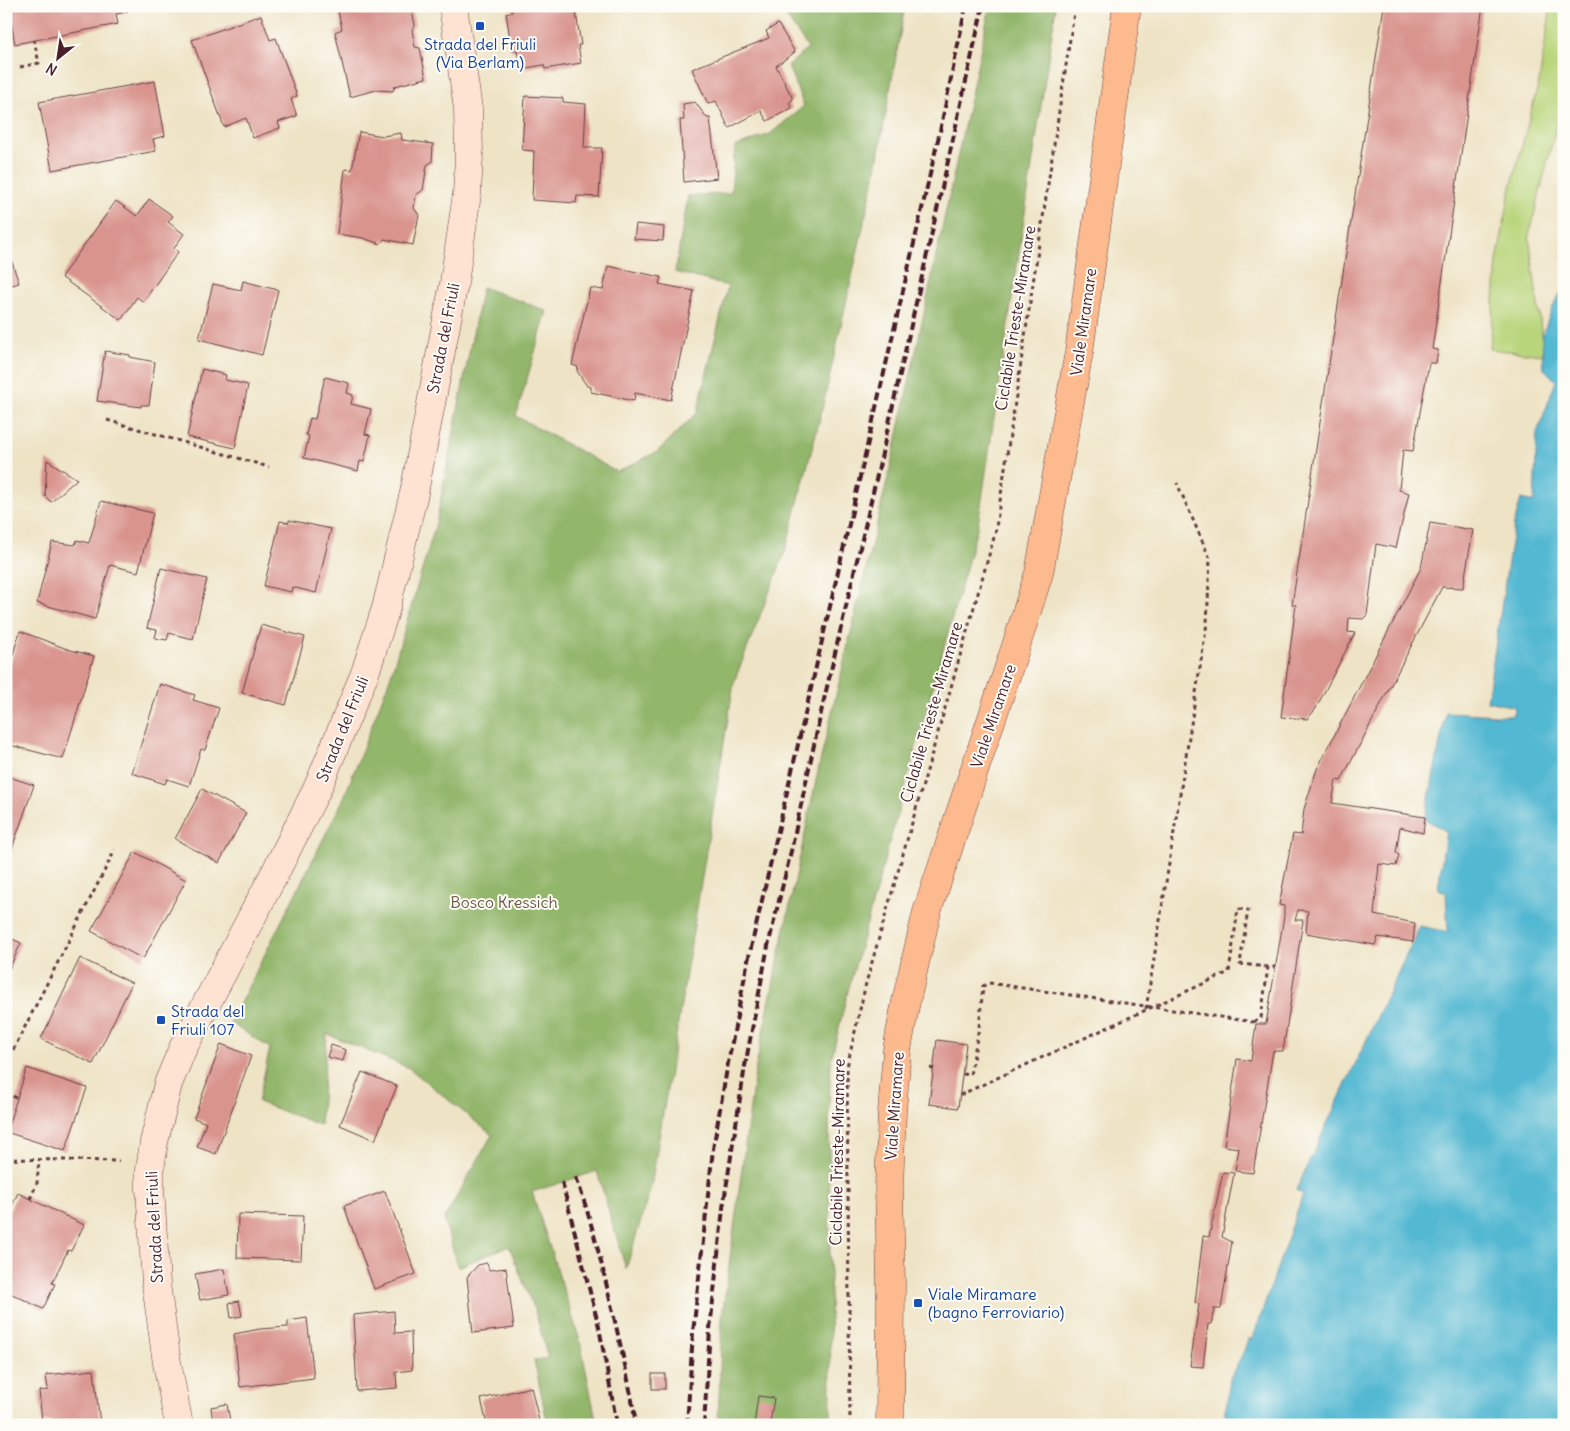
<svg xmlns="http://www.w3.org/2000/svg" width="1570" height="1431" font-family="Delius,sans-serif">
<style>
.green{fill:#b9d57b;stroke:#827a53}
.forest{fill:#92b66b;stroke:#6e6a4b}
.water{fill:#53b8d2;stroke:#4e6c7e}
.building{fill:#d9948e}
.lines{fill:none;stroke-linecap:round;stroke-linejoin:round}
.secondary-casing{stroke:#633c42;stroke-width:29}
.primary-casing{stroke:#633c42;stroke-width:29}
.path{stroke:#633c42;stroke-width:3;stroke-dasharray:4 4;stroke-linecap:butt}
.secondary{stroke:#fee3d2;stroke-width:28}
.primary{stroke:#fcba8e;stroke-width:28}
.rail{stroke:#4a1f2b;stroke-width:4;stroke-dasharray:8 4;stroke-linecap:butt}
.path-bridge{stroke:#633c42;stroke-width:3;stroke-dasharray:4 4;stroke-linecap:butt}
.transit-dot{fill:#1a4fb4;stroke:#fdfcf7;stroke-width:2}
.labels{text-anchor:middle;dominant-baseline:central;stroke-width:4;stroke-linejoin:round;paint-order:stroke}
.transit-label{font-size:16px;fill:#164399;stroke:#fdfcf7;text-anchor:start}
.street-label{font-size:16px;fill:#4a1f2b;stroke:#fdfcf7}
.park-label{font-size:16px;fill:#6b5643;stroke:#fdfcf7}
</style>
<rect width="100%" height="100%" fill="#fdfcf7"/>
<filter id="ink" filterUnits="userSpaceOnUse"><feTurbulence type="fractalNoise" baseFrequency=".02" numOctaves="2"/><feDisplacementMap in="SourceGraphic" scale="10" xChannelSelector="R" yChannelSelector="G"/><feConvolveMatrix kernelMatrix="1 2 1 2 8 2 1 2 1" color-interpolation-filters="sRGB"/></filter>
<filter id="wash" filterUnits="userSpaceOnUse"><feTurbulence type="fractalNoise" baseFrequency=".0096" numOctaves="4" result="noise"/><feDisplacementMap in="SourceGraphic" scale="20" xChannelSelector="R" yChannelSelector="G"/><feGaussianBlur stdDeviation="1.12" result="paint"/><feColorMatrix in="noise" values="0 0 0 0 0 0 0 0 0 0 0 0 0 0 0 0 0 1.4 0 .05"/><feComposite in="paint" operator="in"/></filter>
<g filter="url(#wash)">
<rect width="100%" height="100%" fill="#eee3c5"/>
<!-- green -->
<path class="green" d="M1551,6H1564V95L1529,236L1542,336L1543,355L1490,349L1497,261L1511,187L1539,82Z"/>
<!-- forest -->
<g class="forest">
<path d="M779,6H905L875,174L821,414L785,552L734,682L651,1187L626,1269L597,1171L532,1192L580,1341L597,1425H548L534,1360L548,1358L536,1314L509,1246L458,1267L444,1219L492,1135L409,1068L327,1034L320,1125L258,1102L270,1048L230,1023L343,800L390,678L436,523L482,287L547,311L516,416L617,472L657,452L697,413L728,286L675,272L688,196L731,193L735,147L770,134L804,106L788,66L808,48Z"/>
<path d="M990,6H1056L978,525L848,991L831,1060L829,1106L831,1425H718L722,1318L755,1071L818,771L896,443Z"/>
</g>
<!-- water -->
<path class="water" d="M1564,286V1425H1224L1230,1378L1244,1351L1248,1339L1253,1338L1303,1194L1296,1190L1412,943H1414L1419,926L1448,932L1446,892L1438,889L1446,831L1425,819L1446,712L1512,716L1515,707L1487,701L1514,524L1521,499L1534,502L1537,433L1556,381L1544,369L1542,336L1552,309Z"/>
<g id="blocks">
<!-- building -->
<g class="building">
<path d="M8,6H126L127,12L116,14L118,24L15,44Z"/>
<path d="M337,6H411L415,25L412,30L415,47L420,48L426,78L395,86L393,91L376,90L350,97L335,32L342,29Z"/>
<path d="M511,6H575L581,45H578L581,63L545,69L544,65L520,69L517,50L512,51L506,13L512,12Z"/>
<path d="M1384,6H1483L1432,349L1438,350L1436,363H1429L1413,451L1403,450L1399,490L1409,493L1396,548L1376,544L1367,615L1363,619L1349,618L1348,632L1355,633L1315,710L1307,719L1281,717L1296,605H1292Z"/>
<path d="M261,15L270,40L276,38L297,96L291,99L297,116L278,122L280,128L253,138L246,118L224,127L192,40Z"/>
<path d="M778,24L795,52L776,66L793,99L789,103L792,108L767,121L761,111L729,128L716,101L708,104L692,69L769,38L766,31Z"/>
<path d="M155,81L165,136L153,139L156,151L52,170L39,102Z"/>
<path d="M525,96L563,98V102L586,104L584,148H602L599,197L577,196L576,203L532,200L534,151L522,150Z"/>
<path d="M695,102L707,118H710L717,178L684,182L680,120H684L683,104Z"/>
<path d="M359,132L383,136L401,133L402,140L433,144L432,162L427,165L423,190L416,195L414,208L419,215L413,245L384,239L380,244L363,238L337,234L345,169L352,170Z"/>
<path d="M149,199L173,216L168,222L184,234L174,248L178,252L143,302L137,297L121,320L61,277L116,201L137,216Z"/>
<path d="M636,224L664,227L663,241L634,239Z"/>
<path d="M6,245L19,283L6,287Z"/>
<path d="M608,266L661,277L659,284L694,291L671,400L635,393L634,401L591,392V387L587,386L577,371L578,367L572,365L590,288L603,290Z"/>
<path d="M243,281L278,290L262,355L199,339L213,284L241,290Z"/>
<path d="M105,351L130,355V357L155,362L149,405H141V407L97,401Z"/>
<path d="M202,369L226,375L225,380L248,385L235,448L187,437Z"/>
<path d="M325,377L349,383L347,393L353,395L351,404L371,409L365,434L370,435L364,462L360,461L358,471L304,458L309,436L306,435L310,418L315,419Z"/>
<path d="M47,460L77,479L51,502L45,496Z"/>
<path d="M101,501L153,513L138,572L110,565L95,619L37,603L52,542L75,545L77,540L89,543Z"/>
<path d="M289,520L331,529L316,593L292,587L291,592L264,586L280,521L289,523Z"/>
<path d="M1430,523L1473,530L1463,588L1442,587L1345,773L1341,781L1336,780L1332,803L1425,817L1423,833L1400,827L1396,853L1399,855L1396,866L1379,864L1374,915L1415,923L1413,942L1378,937L1375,945L1306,933L1308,911L1298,910L1295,920H1303L1283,1051H1273L1253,1173L1235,1171L1239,1148L1224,1146L1237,1059L1251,1061L1256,1024H1266L1284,916V906L1279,905L1293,834L1301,835L1304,809L1317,769L1421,568Z"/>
<path d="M161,568L207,579L193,639L169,633L167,640L155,638L157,630L147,628Z"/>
<path d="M261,625L305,637L286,705L242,693Z"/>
<path d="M20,631L67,649L94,656L63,759L6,744V678Z"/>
<path d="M160,684L195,695L193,700L219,708L205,750L201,749L189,786L167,779L165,784L132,773Z"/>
<path d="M6,776L34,785L7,863H6Z"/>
<path d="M202,789L246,813L219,863L175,839Z"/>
<path d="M135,852L186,880L143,959L91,931Z"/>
<path d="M6,936L21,943L6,976Z"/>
<path d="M80,958L132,983L93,1064L41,1039Z"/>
<path d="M937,1040L966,1044L958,1108L929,1104Z"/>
<path d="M221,1044L251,1056L216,1154L197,1147L206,1123L194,1118Z"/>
<path d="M331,1045L346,1050L343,1061L327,1057Z"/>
<path d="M27,1068L87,1088L65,1151L6,1132Z"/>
<path d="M362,1072L397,1086L375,1140L340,1125Z"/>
<path d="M1223,1172L1234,1173L1222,1237L1232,1242L1221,1309H1214L1211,1324H1208L1203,1367L1190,1366L1199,1304L1195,1303L1203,1236L1209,1237Z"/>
<path d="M385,1191L416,1274L374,1289L344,1206Z"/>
<path d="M18,1193L84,1225L71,1251L68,1250L52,1283L55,1284L43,1309L6,1291V1217Z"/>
<path d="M238,1214L303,1216L301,1260L237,1258Z"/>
<path d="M487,1263L489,1270L506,1268L514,1328L473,1333L467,1277L478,1265Z"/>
<path d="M224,1269L229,1295L200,1300L195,1274Z"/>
<path d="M239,1301L242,1316L231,1318L229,1303Z"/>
<path d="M394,1311L395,1333L411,1332L412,1370L396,1372L397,1388L357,1391L353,1315Z"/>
<path d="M307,1318L314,1378L240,1387L234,1334L260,1329L288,1327V1321Z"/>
<path d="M94,1370L100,1425H51V1422H42L39,1391L48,1390L46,1375Z"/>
<rect x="652" y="1374" width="13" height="15"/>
<path d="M531,1387L540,1425H487L481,1399Z"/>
<path d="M758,1396L774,1398L770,1423L772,1425H754Z"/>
<path d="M227,1404L230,1421L213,1424L211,1407Z"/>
</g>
</g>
</g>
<g filter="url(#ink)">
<use href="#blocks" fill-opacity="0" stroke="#633c42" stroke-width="1"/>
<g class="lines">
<!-- secondary casing -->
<g class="secondary-casing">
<path id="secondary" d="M179,1425L167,1363L156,1284L150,1188V1170L154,1142L168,1084L182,1050L277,869L318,787L365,673L386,608L414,493L454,283L467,194L469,155L468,109L453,6"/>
</g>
<!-- primary casing -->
<g class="primary-casing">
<path id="primary" d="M890,1425L891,1284L889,1186L892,1112L897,1050L906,1001L927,912L1016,646L1039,573L1079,352L1127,6"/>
</g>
<!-- path -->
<g class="path">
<path d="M20,67L39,63L34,40"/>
<path d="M107,420L269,467"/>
<path d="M1146,1009L1207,623L1210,559L1177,483"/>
<path d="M1254,1022L1261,1018L1268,967H1275"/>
<path d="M6,1064L115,850"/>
<path d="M930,1068L934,1069"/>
<path d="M963,1074L970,1075L979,1028L983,986L989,983"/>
<path d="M6,1092L16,1098"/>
<path d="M960,1095L1229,972L1238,909L1248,910L1240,964L1268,967"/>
<path d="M6,1159L119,1161"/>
<path d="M30,1199L37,1183L39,1160"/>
<path d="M850,1425L847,1067L866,983L995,534L1075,6"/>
</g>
<!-- secondary -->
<use href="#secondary" class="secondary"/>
<!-- primary -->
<use href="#primary" class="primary"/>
<!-- rail -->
<g class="rail">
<path d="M576,1177C591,1219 601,1261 611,1304C620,1344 630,1384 636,1425"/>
<path d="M562,1182L599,1327L617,1425"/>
<path d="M687,1425L693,1333L713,1149L728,1063L747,965L940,131L966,6"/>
<path d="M704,1425L710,1329L723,1208L745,1066L768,946L791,851L822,708L879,467L983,6"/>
</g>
<!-- path-bridge -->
<path class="path-bridge" d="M989,983L1254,1022"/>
</g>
</g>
<!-- markers -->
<g class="transit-dot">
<rect x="475" y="21" width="10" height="10" rx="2.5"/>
<rect x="156" y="1015" width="10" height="10" rx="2.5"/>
<rect x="913" y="1298" width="10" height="10" rx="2.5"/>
</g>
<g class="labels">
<!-- transit labels -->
<g class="transit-label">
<text x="480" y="44" text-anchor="middle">Strada del Friuli<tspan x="480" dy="18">(Via Berlam)</tspan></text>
<text x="171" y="1011">Strada del<tspan x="171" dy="18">Friuli 107</tspan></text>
<text x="928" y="1294">Viale Miramare<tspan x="928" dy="18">(bagno Ferroviario)</tspan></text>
</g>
<!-- street labels -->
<g class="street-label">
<text transform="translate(1015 318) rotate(-81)">Ciclabile Trieste-Miramare</text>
<text transform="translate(1083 322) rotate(-82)">Viale Miramare</text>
<text transform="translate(443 338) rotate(-79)">Strada del Friuli</text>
<text transform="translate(931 712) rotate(-74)">Ciclabile Trieste-Miramare</text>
<text transform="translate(993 716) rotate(-71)">Viale Miramare</text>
<text transform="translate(342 729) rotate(-68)">Strada del Friuli</text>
<text transform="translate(894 1106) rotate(-86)">Viale Miramare</text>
<text transform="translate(837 1152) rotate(-89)">Ciclabile Trieste-Miramare</text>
<text transform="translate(154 1227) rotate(-93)">Strada del Friuli</text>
</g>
<!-- park labels -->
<g class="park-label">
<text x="504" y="902">Bosco Kressich</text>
</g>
</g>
<!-- margin -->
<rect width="1570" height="1431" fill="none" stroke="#fdfcf7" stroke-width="25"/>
<!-- north arrow -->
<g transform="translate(58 58) rotate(210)" stroke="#fdfcf7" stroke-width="4" paint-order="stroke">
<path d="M0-4L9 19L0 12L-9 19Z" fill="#4a1f2b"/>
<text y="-8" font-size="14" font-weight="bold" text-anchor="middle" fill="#4a1f2b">N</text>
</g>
</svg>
